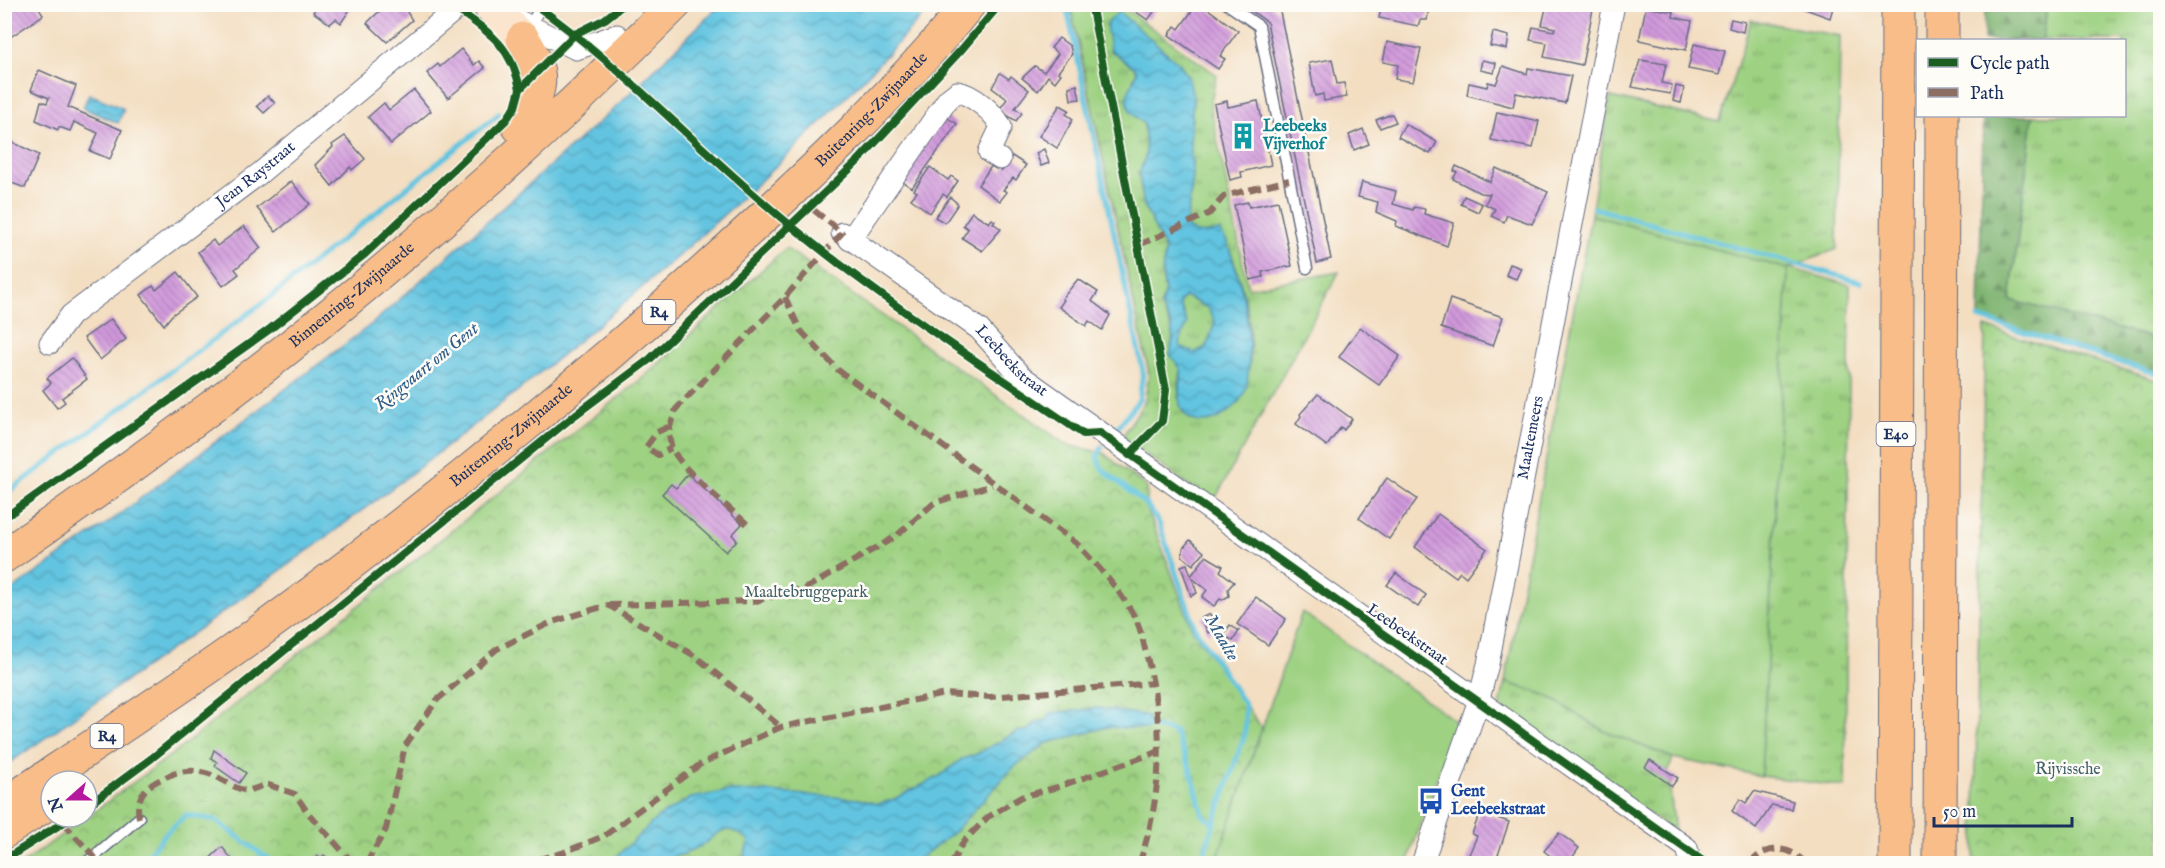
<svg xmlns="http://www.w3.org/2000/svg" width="2165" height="868" font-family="'IM FELL English',serif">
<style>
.grass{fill:url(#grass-tufts);stroke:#5c8070;stroke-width:1.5;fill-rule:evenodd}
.forest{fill:url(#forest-firs);stroke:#4c7167;stroke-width:1.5}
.park{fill:url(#park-crowns);stroke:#5c8070;stroke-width:1.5}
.pitch{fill:#9ed182;stroke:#5c8070;stroke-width:1.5}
.water{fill:url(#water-waves);stroke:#3e7a9f;stroke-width:1.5;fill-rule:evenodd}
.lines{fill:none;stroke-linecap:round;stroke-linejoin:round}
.stream{stroke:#62c4e0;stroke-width:5}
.building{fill:url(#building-back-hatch)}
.service-casing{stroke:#676c81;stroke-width:13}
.minor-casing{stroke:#676c81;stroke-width:23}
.secondary-casing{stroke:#676c81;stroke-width:34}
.trunk-casing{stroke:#676c81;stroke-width:35}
.motorway-casing{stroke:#676c81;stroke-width:35}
.service{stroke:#fff;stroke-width:10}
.minor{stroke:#fff;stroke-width:21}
.secondary{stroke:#fce5cf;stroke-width:32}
.trunk{stroke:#f8bd88;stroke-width:33}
.motorway{stroke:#f8bd88;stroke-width:33}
.quiet{stroke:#8d6e63;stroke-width:6;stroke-dasharray:12 6;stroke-linecap:butt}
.cycleway-casing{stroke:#fdfcf7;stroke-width:11}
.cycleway{stroke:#1b5e20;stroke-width:8}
.labels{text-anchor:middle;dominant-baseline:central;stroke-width:5;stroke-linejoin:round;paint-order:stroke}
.shield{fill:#fdfcf7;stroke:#5f6c8c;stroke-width:1.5}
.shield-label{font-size:15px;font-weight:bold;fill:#1b2f5e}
.street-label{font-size:16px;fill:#1b2f5e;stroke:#fdfcf7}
.culture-label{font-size:16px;font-weight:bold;fill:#0d838f;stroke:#fdfcf7;text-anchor:start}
.park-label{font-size:16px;fill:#426069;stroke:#fdfcf7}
.transit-label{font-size:16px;font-weight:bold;fill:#164399;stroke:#fdfcf7;text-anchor:start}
.water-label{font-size:18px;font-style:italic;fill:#305c85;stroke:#fdfcf7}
</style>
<defs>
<pattern id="grass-tufts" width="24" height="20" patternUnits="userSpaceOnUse" patternTransform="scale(1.5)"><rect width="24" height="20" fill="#9ed182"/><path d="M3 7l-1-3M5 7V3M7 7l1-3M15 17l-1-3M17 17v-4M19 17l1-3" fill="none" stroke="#80aa6e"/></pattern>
<pattern id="forest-firs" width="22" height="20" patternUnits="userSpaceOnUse" patternTransform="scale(1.5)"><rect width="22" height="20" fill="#7eb370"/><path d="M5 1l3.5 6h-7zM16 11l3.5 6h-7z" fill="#66925f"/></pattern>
<pattern id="park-crowns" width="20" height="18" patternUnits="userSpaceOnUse" patternTransform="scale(1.5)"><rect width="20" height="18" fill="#9ed182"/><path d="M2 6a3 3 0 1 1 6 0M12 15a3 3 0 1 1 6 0" fill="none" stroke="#80aa6e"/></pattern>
<pattern id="water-waves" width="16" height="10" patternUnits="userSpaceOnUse" patternTransform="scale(1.5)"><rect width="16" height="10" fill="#62c4e0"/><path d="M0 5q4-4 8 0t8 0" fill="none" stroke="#50a0b9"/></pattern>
<pattern id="building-back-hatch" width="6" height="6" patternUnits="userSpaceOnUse" patternTransform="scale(1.5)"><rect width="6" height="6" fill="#d199db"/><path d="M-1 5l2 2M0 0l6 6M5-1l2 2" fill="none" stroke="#a97db5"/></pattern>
</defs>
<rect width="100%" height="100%" fill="#fdfcf7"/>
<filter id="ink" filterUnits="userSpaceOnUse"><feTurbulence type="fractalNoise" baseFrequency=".0167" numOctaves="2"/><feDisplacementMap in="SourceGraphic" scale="12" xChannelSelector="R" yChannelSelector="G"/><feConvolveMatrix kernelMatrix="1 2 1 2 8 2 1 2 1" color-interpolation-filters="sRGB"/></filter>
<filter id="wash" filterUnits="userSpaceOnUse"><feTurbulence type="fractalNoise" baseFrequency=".008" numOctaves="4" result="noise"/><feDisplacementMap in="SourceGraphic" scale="24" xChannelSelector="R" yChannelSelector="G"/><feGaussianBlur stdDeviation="1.35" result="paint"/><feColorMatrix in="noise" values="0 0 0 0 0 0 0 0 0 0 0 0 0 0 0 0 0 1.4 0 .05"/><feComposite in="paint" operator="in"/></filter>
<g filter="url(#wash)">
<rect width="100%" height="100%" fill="#f3dec1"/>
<!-- grass -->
<g class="grass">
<path d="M1070,5H1120L1217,75L1210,104L1248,288L1339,272L1213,503L1122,437L1145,401L1149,373ZM1119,12L1165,53L1193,98L1190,142L1193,176L1186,225L1193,232L1226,240C1247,293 1276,394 1208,422L1178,398L1181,369L1171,346C1176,330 1167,320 1161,306L1165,291L1162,274L1165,250L1144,205L1139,175L1146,154L1144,124L1135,116L1133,80L1137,72L1135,68L1110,50V44Z"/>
<path d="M2047,5H2160V340L2010,300L2033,116H2124V40H2043Z"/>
<path d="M1751,20L1840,36L1837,249L1789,268L1850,285L1845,787L1761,776L1788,269L1591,215L1610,97L1720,122Z"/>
<path d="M1185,296L1208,308L1215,322L1206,347L1194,353L1182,348L1179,343L1184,314L1179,303Z"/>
<path d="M1505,682L1548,696L1604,731L1673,758L1668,772L1675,833L1500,706Z"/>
</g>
<!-- forest -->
<g class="forest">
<path d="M1985,5H2047L2043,40H1984Z"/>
<path d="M1983,116H2033L2010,300L2160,340V375L1979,318Z"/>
</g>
<!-- park -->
<g class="park">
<path d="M786,248L1067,445L1103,453L1147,487V508L1193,631L1262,728L1216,863L22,864L178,750L646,375Z"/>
<path d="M1985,327L2160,381V863H1974Z"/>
</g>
<!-- pitch -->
<g class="pitch">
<path d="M1591,215L1788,269L1761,776L1673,758L1604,731L1548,696L1505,682Z"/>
<path d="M1302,612L1457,722L1407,863H1216Z"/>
</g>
<!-- water -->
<g class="water">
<path d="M720,5H932C668,302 329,539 5,766V595L116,517L373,323L616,107Z"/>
<path d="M1119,12L1180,64L1189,79L1193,98L1190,142L1193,176L1186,225C1194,238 1207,233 1220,231L1226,240C1244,287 1254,334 1247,384C1243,410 1199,439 1182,410C1175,396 1183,383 1181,369L1170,355L1173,339L1171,324L1161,306L1165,291L1162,274L1165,250L1144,205L1139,175L1146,154L1144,124L1130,111L1126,98L1137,72L1135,68L1110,50C1109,30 1099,27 1119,12ZM1185,296L1208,308L1215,322L1207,347L1194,353L1182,348L1179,343L1187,323L1179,303Z"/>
<path d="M89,94L124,109L118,123L83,108Z"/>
<path d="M1099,708L1148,716V729L1107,727L1047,743L1014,767L953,833L913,863H735L743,859L749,840C725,824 724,828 704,844C697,850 690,848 684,855H676L667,863H610L658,817L691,798L728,791L768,792L859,799L877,804L892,800L938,777L962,759L977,754L1018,731H1027L1038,721H1046L1050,713Z"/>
</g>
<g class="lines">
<!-- stream -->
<g class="stream">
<path d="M1066,4L1143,372L1139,400L1117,428"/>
<path d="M1594,208L1861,282"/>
<path d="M1979,318L2160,375"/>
<path d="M1102,447L1097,457L1102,469L1147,505L1159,523L1195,628L1245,705V734L1200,864"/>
<path d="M4,495L264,302L499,114"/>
<path d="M1148,725L1175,732L1190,768L1203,815L1214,824"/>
<path d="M140,864L166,833L186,815L215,820L275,864"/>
</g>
</g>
<g id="blocks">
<!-- building -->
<g class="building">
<path d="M4,4H37L43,15L6,40Z"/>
<path d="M318,4H361L359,8L353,5L341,23L336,19L330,24L313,12Z"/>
<path d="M387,4H402L412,20L387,42L367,23Z"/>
<path d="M1125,4H1152L1156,9L1148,20Z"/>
<path d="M1197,4H1201L1238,31L1220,56L1225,59L1218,69L1169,35L1175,26L1179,29Z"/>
<path d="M1242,4H1269L1280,12L1331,259L1317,263L1267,22Z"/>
<path d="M1382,4H1413L1429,8L1427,20H1420L1418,26L1379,18Z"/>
<path d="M1547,4H1594L1582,65L1544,57L1547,43L1530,40L1533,27L1554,31L1555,28L1542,25Z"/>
<path d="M1834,4L1830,18L1794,5V4Z"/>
<path d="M1646,7L1674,12L1673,17L1692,21L1686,50L1639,40Z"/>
<path d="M1731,19L1745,22L1743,32L1729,28Z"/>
<path d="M1493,32L1509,36L1507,49L1490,46Z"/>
<path d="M1059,38L1070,46L1072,54L1058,72L1061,74L1055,82L1048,76L1038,91L1022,78L1035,66L1044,72L1058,54L1051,48Z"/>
<path d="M1387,42L1421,49L1413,82L1395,79L1398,65L1383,62Z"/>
<path d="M1694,44L1725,51L1719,75L1688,69Z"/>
<path d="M461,49L474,65L479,61L485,68L448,98L427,73L438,64L440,67Z"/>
<path d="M1332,59L1337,84L1344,83L1347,97L1324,101L1323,94L1315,96L1309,63Z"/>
<path d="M1482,60L1496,63L1494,73L1480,70Z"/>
<path d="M1640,60L1666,64L1662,83L1672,85L1670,94L1632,87Z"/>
<path d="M1503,66L1527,74L1528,68L1571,76L1565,103L1516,93L1513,107L1467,95L1469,83L1487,87L1488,82L1496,84Z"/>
<path d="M39,70L76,86L68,107L122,130L110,159L90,151L98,133L74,122L70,131L59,127L58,130L36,120L41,101L47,103L49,98L31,90Z"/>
<path d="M1000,73L1009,79L1011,76L1029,90L1015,108L1022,113L1016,121L999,110L1007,99L992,88Z"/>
<path d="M1077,85L1080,99L1071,100L1069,87Z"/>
<path d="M1676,86L1684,88L1681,103L1673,101Z"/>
<path d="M414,90L431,111L391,144L368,117L384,103L389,110Z"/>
<path d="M268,96L275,103L264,113L257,106Z"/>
<path d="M1227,101L1228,107L1258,101L1271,165L1241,172L1242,177L1230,180L1214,104Z"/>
<path d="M1060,105L1069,110L1066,114L1073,119L1057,148L1039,136Z"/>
<path d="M1497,112L1539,121L1533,148L1491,140Z"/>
<path d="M1392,114L1396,122L1380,128L1376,120Z"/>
<path d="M945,116L957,124L912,188L900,180Z"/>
<path d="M1405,124L1437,142L1430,154L1398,137Z"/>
<path d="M1363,129L1369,144L1354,150L1349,135Z"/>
<path d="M345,136L365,159L352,170L350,167L332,186L315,165L333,147L332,145Z"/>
<path d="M6,139L39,155L25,188L4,180Z"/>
<path d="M1044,149L1049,163L1041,166L1036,153Z"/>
<path d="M1012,156L1026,165L1016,180L1013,178L1003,190L1007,192L1000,201L978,185L992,165L1002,171Z"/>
<path d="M1456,166L1490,182L1496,168L1548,192L1532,224L1507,215L1504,222L1491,216L1495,209L1485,204L1490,194L1480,193L1453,179L1457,172L1454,171Z"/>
<path d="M930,167L948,180L951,176L958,181L947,197L943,194L930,213L911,199L917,192L914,190Z"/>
<path d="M291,181L310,204L276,232L257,208Z"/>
<path d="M1362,182L1396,191L1393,204L1413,210L1414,207L1425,209L1424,214L1454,223L1447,246L1396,226L1397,221L1376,212L1378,202L1358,197Z"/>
<path d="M1464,196L1482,204L1478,212L1461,204Z"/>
<path d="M950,197L958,204L945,223L935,217Z"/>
<path d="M1278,201L1292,266L1262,272L1263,277L1250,280L1234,205L1248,202L1249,207Z"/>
<path d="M972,212L989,223L992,219L995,221L993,223L1001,229L982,251L962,238L968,229L963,225Z"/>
<path d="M244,226L261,248L235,269L239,274L223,286L198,252L213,240L217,246Z"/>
<path d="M1510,264L1521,268L1516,279L1506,275Z"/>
<path d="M178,272L197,297L172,315L164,325L141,295L153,286L156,290Z"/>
<path d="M1078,279L1098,292L1092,301L1110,315L1102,330L1089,321L1086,326L1059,307L1064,300L1062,299Z"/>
<path d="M1450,299L1503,317L1493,346L1441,328Z"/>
<path d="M111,319L126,339L100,360L84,338Z"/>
<path d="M1360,327L1400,356L1379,385L1339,357Z"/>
<path d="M72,358L87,379L62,398L65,402L57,408L43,390L51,383L47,378Z"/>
<path d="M1318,394L1352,419L1344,430L1341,427L1327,446L1296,424L1301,416L1300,414Z"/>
<path d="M688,474L742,524L732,535L737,540L726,552L662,494L671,484L676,488Z"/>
<path d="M1387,478L1417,499L1389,539L1359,518Z"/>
<path d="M1438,514L1487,549L1466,577L1460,572L1456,577L1415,547Z"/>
<path d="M1190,540L1204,552L1193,565L1182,556L1183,548Z"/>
<path d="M1206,556L1223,566L1220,571L1234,582L1228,589L1229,596L1222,600L1220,599L1214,606L1202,597L1207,590L1192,578L1197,593L1191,596L1181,566L1187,564L1191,576Z"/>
<path d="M1396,573L1426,595L1418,607L1387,585Z"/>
<path d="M1256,597L1286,619L1268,645L1237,624Z"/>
<path d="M1210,614L1217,628L1208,633L1201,618Z"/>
<path d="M1230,625L1239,631L1233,641L1223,635Z"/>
<path d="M214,750L246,773L239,783L215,766L217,762L211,758Z"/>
<path d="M1650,760L1678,778L1672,786L1645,767Z"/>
<path d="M1754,791L1793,801L1791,809L1772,805L1756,829L1732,811L1740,799L1746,803Z"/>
<path d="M1480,812L1509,822L1495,864H1465L1477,836L1472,834Z"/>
<path d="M1559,833L1579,848L1568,864H1551L1554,859L1544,851Z"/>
<path d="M222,847L236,864H201L206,862Z"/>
<path d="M324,855L335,864L312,862L317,856L321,859Z"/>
</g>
</g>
</g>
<g filter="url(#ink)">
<use href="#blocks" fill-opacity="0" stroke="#676c81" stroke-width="1.5"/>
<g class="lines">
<!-- service casing -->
<g class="service-casing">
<g id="service">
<path d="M1227,4L1259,26L1307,268"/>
<path d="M529,28L542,4"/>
<path d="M85,864L139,818"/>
</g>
</g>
<!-- minor casing -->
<g class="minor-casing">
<g id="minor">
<path d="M513,18L576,49L617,35"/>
<path id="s1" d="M842,233L979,329L1021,376L1687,848L1691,864"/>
<path d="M850,240L948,99L957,92C972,94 995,113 1001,127L989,152L1000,159"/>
<path id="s2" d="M50,343L71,315L259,174L462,4"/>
<path id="s3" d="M1422,864L1478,703L1488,664L1614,4"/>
</g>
</g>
<!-- secondary casing -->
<g class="secondary-casing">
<path id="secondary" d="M488,4L523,39"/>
</g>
<!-- trunk casing -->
<g class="trunk-casing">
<g id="trunk">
<path d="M519,127C542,92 547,75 523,39"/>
<path id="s4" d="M4,556C245,392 470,210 675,4"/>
<path id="s5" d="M4,805C85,751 166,698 245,642C412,521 573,391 725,252C810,174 896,94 969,4"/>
<path d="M4,832L48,803"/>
</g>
</g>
<!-- motorway casing -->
<g class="motorway-casing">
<g id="motorway">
<path d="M1942,40V4"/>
<path d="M1895,864L1898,4"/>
<path d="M1940,864L1942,116"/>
</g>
</g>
<!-- service -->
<use href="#service" class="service"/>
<!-- minor -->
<use href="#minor" class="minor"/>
<!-- secondary -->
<use href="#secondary" class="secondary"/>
<!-- trunk -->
<use href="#trunk" class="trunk"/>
<!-- motorway -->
<use href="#motorway" class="motorway"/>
<!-- quiet -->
<g class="quiet">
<path d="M1139,245L1210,213L1224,196L1289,180"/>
<path d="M785,297L800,330L838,370L1076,543C1098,566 1120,590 1135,618C1141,628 1143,642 1146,653C1165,723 1163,795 1139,864"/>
<path d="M668,427L657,432L646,447L658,455L671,448"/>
<path d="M747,524C729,507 680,469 672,448C666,434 671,422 676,409L785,297L842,233L810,207"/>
<path d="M608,605L756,601L808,587L895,537L934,503L992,485"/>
<path d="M139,818C136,804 140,791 154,783C177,770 194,766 219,778C227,782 236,789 244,790C252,791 259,787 266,784L295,794L308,813L354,864"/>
<path d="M63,823L101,864"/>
<path d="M366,864L386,829L405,746L437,700L497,649L552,622L608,605L695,656L781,727"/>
<path d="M520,864L562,853L604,836L702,763L781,727L945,694L990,697L1154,683"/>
<path d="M951,864L964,841L988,817L1021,797L1058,787L1160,751"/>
<path d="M1750,864C1765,844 1791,845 1806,864"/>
</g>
<!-- cycleway casing -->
<g class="cycleway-casing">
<g id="cycleway">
<path d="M449,4C485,30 511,42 520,89"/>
<path d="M534,4C629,71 705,157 795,229C886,303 986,367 1083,434L1100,433L1707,864"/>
<path d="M1091,4L1166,390L1162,421L1129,455"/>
<path d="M4,518L270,329L365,254L506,120L515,107L520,89L575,34L605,19L624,4"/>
<path d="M87,806L152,758L575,415L650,359L858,161L962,49L1000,4"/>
<path d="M4,860L72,817"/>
</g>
</g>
<!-- cycleway -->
<use href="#cycleway" class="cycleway"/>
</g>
</g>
<!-- icons -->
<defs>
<g id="building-bare" transform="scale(2.07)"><path d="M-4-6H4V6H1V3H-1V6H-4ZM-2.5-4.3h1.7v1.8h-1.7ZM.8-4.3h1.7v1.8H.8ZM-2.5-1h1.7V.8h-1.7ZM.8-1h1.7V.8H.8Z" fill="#0f9aa8" stroke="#fdfcf7" stroke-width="2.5" paint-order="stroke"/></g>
<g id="bus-bare" transform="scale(2.07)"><path d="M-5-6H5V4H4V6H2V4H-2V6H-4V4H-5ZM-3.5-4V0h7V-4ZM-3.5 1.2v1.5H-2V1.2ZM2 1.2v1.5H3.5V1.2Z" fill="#1a4fb4" stroke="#fdfcf7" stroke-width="2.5" paint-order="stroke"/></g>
</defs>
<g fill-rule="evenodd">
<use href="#building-bare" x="1243" y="136"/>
<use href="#bus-bare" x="1431" y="801"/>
</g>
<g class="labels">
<!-- shield labels -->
<g class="shield">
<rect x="642.5" y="300" width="33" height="24" rx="4.5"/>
<rect x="1876.5" y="422" width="39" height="24" rx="4.5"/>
<rect x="90.5" y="724" width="33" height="24" rx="4.5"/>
</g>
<g class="shield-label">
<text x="659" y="312">R4</text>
<text x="1896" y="434">E40</text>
<text x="107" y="736">R4</text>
</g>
<!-- street labels -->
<g class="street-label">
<text stroke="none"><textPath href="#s5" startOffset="1114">Buitenring-Zwijnaarde</textPath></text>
<text stroke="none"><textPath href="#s2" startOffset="267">Jean Raystraat</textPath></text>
<text stroke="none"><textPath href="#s4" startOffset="435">Binnenring-Zwijnaarde</textPath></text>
<text stroke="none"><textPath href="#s1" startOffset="213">Leebeekstraat</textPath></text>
<text stroke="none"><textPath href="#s5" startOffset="628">Buitenring-Zwijnaarde</textPath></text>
<text stroke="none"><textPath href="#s3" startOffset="441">Maaltemeers</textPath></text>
<text transform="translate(1407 635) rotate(35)">Leebeekstraat</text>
</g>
<!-- culture labels -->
<g class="culture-label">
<text x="1263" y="127">Leebeeks<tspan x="1263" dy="18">Vijverhof</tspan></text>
</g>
<!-- park labels -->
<g class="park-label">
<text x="806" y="593">Maaltebruggepark</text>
<text x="2068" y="770">Rijvissche</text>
</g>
<!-- transit labels -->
<g class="transit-label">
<text x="1451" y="792">Gent<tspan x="1451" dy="18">Leebeekstraat</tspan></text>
</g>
<!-- water labels -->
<g class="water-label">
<text transform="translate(427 367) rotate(-39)">Ringvaart om Gent</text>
<text transform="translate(1221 638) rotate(60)">Maalte</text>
</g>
</g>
<!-- margin -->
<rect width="2165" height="868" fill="none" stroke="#fdfcf7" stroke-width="24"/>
<!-- legend -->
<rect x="1916" y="39" width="210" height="78" fill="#fdfcf7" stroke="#a3aaba" stroke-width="1.5"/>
<rect x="1928" y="58" width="30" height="9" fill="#1b5e20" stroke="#a3aaba" stroke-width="1.5"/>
<text x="1970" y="69" font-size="18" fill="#1b2f5e">Cycle path</text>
<rect x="1928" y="88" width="30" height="9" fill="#8d6e63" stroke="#a3aaba" stroke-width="1.5"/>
<text x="1970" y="99" font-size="18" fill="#1b2f5e">Path</text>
<!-- north arrow -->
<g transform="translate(69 799) rotate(249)"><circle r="28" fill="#fdfcf7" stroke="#a3aaba" stroke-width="1.5"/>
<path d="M0-4.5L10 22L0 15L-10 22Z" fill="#b5179e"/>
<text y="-9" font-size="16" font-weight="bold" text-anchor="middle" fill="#1b2f5e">N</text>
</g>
<!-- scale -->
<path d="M1934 817v9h138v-9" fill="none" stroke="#1b2f5e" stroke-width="3"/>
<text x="1943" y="817" font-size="18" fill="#1b2f5e" stroke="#fdfcf7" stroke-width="4.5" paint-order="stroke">50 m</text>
</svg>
